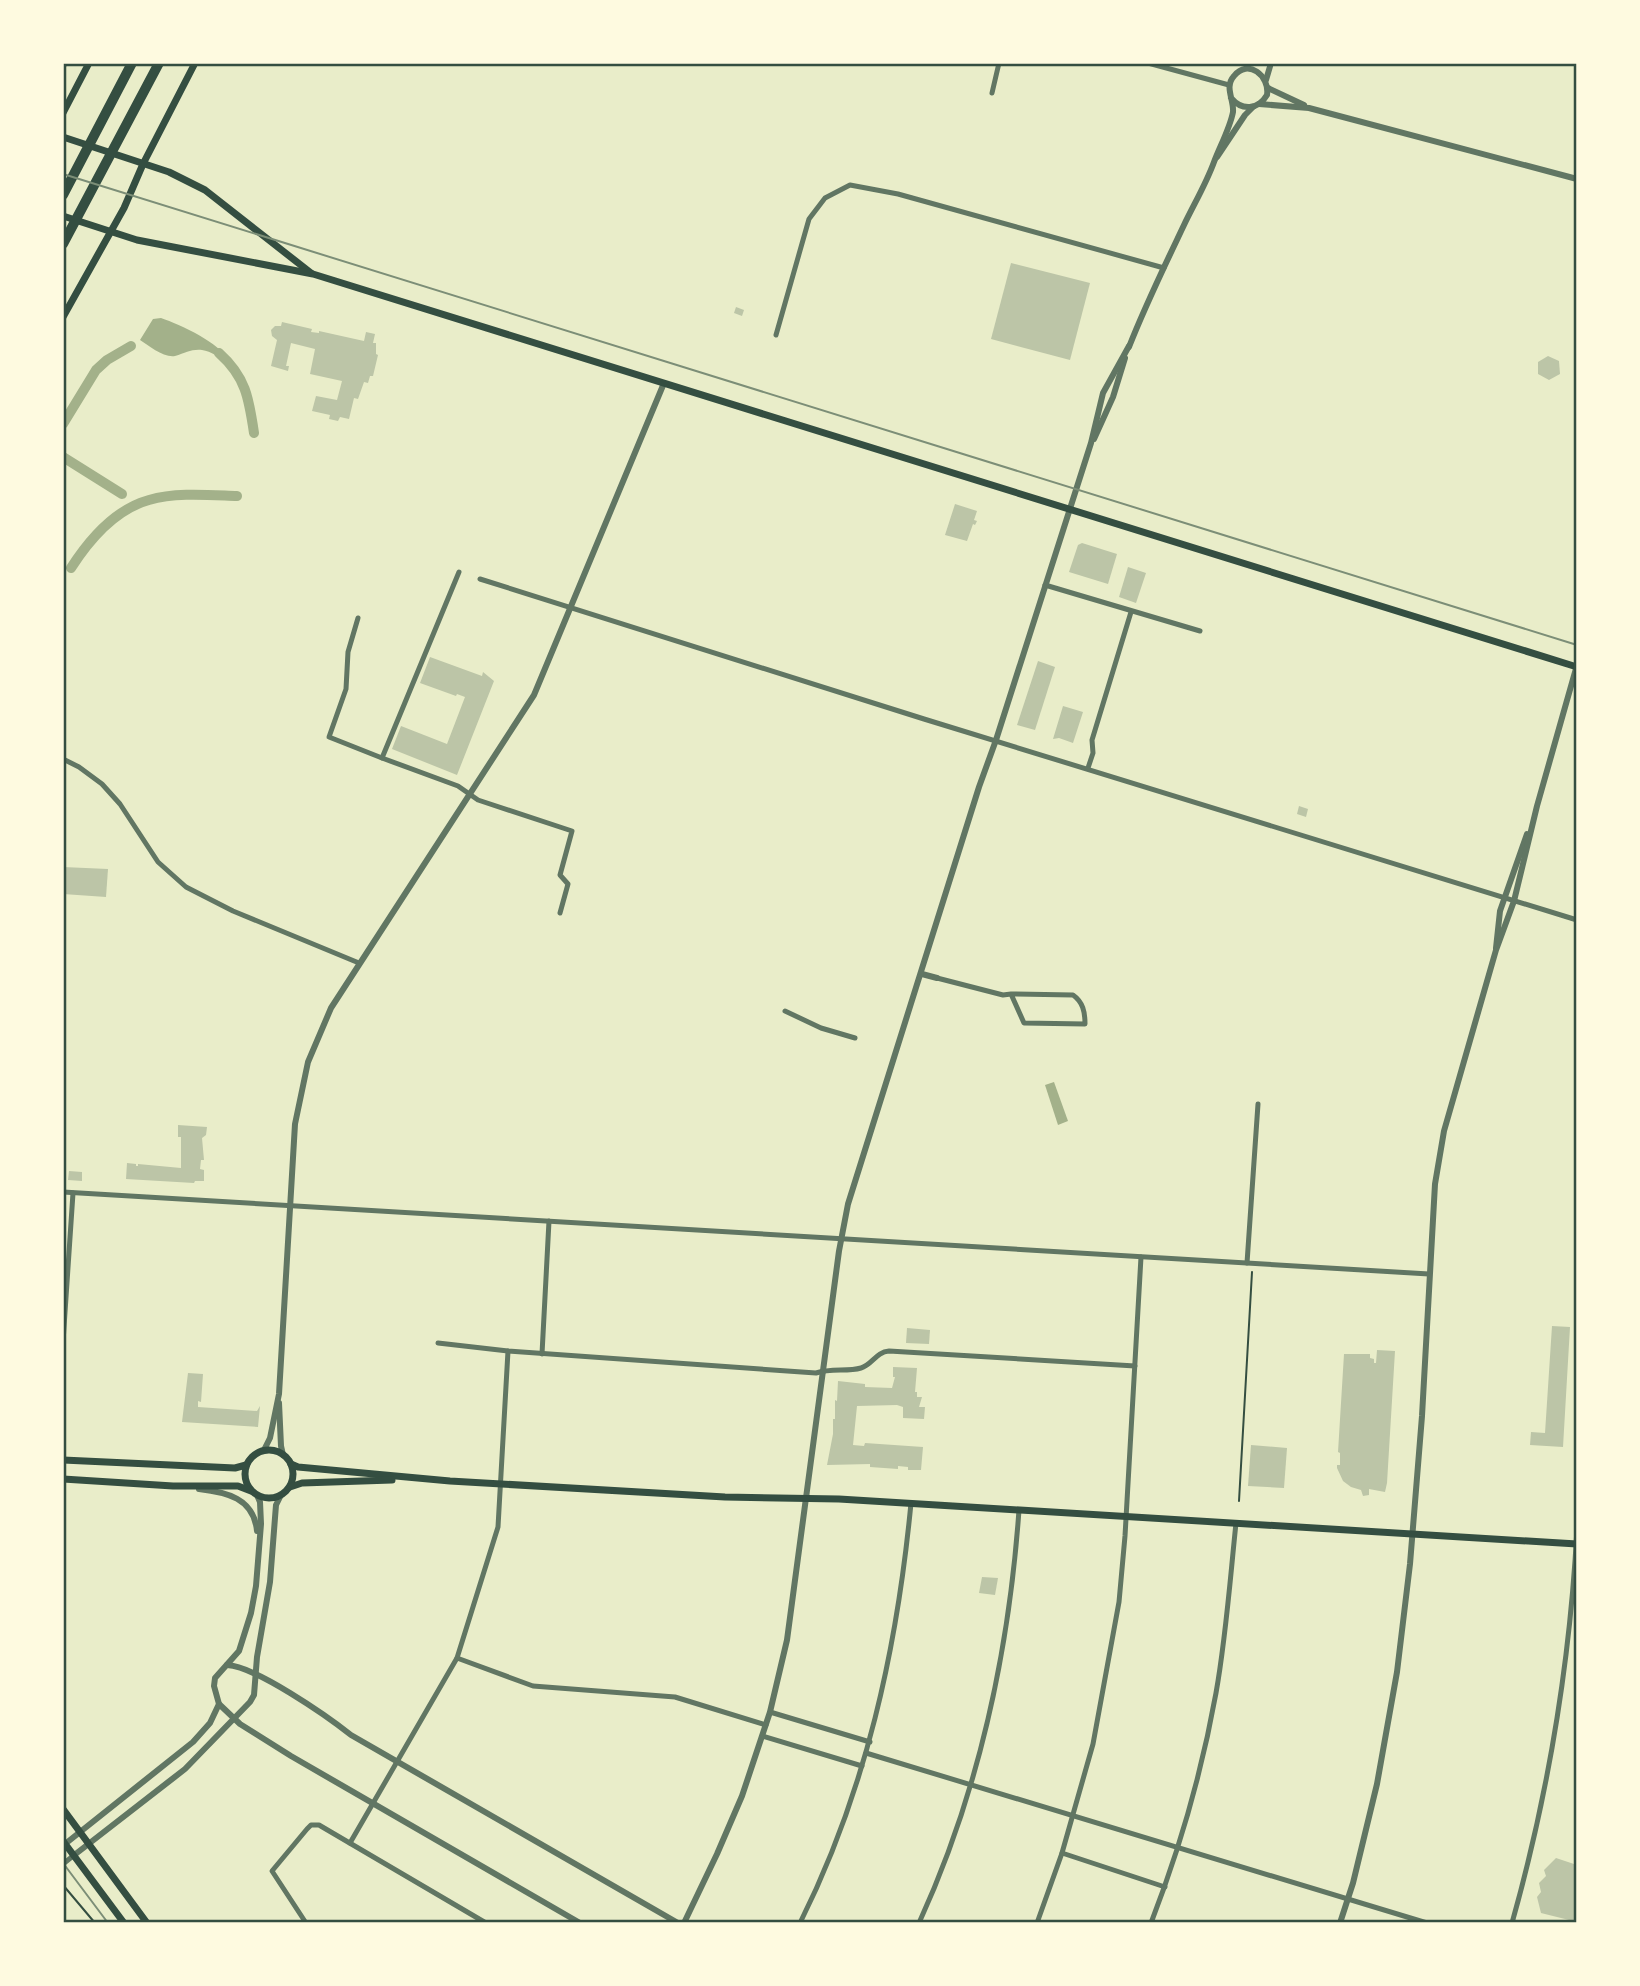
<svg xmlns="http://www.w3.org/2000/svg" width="1640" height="1986" font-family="Jost,sans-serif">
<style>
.water{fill:#a3b18a}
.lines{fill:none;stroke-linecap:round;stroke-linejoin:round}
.canal{stroke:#a3b18a;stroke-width:10}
.building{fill:#bcc5a7}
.path{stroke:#344e41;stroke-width:2}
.minor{stroke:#617663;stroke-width:5}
.tertiary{stroke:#617663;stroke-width:6}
.secondary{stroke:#344e41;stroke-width:7}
.motorway{stroke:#344e41;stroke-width:10}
.tram{stroke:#7c8e77;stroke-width:2}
.neatline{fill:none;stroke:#344e41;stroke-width:2.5}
</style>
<rect width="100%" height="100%" fill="#e9edc9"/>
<!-- water -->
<g class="water">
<path d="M161,318C181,325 219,342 229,361L227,363C220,358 211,351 202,350C191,349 186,353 175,356C164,358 149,346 140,340L153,319Z"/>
<path d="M1054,1082L1068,1121L1058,1125L1045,1085Z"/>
</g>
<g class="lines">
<!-- canal -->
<g class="canal">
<path d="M219,353C246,377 249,399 254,433"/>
<path d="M63,424L96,370L107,360L131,346"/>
<path d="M63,457L122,494"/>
<path d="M71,568C89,540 116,509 149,500C176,492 209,495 237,496"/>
</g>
</g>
<!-- building -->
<g class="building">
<path d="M1011,263L1090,283L1070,360L991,339Z"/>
<path d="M736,307L744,310L742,316L734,313Z"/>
<path d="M282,322L312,329L311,332L319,333V331L364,341L366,332L375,334L373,343H376V354L378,355L373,376H370L368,383L364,382L358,399L354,398L349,419L340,417L338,421L329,419L330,415L312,411L316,396L337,400L342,381L310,374L315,349L291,343L286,366H289L288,371L271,366L277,340L272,336L271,330L275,326H281Z"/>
<path d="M1548,356L1559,361L1560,374L1549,380L1538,374V362Z"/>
<path d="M955,504L977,511L974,520L977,521L975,525L973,524L967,541L945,535Z"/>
<path d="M1082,543L1117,554L1108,584L1069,572L1078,545Z"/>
<path d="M1128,567L1146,573L1136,603L1119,597Z"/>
<path d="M430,657L482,676L483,672L494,681L457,775L392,749L401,726L447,744L465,697L457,694L456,696L420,683Z"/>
<path d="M1038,661L1055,667L1035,730L1017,725Z"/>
<path d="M1063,706L1083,712L1073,743L1059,738L1053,739Z"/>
<path d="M1299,806L1308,809L1306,817L1297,814Z"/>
<path d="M63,867L108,869L106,897L63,894Z"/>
<path d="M178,1125L207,1127L206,1135L202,1138L204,1160H201L200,1169L204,1170V1181H195L194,1183L126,1179L127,1163L136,1164V1166H138V1164L181,1168V1137H178Z"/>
<path d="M69,1171L82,1172V1181L68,1180Z"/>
<path d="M1552,1326L1570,1327L1563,1447L1530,1445L1531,1432L1545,1433Z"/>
<path d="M907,1328L930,1330L929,1344L906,1343Z"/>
<path d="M1377,1350L1395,1351L1387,1483L1385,1492L1369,1489V1495L1363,1496L1361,1490L1351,1487L1343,1481L1337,1468V1465H1340V1453L1338,1452L1344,1354H1370V1358L1374,1359V1363H1376Z"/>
<path d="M893,1367L917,1368L915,1392H917V1397H922L919,1407H925L924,1419L903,1418V1407L897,1405L857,1406L853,1445L864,1446L865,1443L923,1447L921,1470H908V1467L898,1466V1469L870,1467V1464L827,1465L833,1434V1419H835V1400L837,1401L838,1381L865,1384V1387L892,1388L895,1377H893Z"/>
<path d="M188,1373L203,1374L201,1402L198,1401V1407L257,1411L260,1406L258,1427L182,1422Z"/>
<path d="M1251,1445L1287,1448L1284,1488L1248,1486Z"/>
<path d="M982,1577L998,1578L995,1595L979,1593Z"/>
<path d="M1556,1858L1577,1865V1922L1541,1913L1537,1897L1541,1892L1539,1883L1546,1876L1544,1870Z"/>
</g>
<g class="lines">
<!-- path -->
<g class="path">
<path d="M63,70L67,63"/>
<path d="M1239,1501L1252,1272"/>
<path d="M63,1885L95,1923"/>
</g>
<!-- minor -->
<g class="minor">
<path d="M1148,63L1229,85"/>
<path d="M992,93L999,63"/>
<path d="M776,335L809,219L825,198L850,185L898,194L1164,268"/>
<path d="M459,572L382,758L458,786L478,800L572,831L560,875L568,884L560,913"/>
<path d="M480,579L924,719L1577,920"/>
<path d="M1045,585L1200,631"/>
<path d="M358,618L348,652L346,689L329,737L382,758"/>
<path d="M63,759L79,767L102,784L120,804L158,862L186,887L233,911L359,963"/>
<path d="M1088,768L1093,753L1092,740L1131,612"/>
<path d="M937,978L1003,995L1011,994L1024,1023L1085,1024C1085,1012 1083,1002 1073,995L1011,994"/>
<path d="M785,1011L821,1028L855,1038"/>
<path d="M63,1192L1429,1274"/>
<path d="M1247,1263L1258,1104"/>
<path d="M63,1342L73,1193"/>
<path d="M438,1343L508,1351L816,1373C832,1368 847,1372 861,1368C872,1365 876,1352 889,1351L1135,1366"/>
<path d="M542,1354L549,1221"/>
<path d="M457,1658L533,1686L675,1697L766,1725"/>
<path d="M770,1712L870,1742"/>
<path d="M762,1736L862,1766"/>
<path d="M866,1753L1427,1923"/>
<path d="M350,1843L457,1658L498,1527L508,1351"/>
<path d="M1062,1853L1165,1887"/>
<path d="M63,1864L73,1856"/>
<path d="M306,1923L272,1871L307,1829L311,1825H319L486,1923"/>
<path d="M800,1923C866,1791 897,1649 911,1503"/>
<path d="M919,1923C978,1794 1009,1651 1019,1510"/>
<path d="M1037,1923L1062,1853L1093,1744L1119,1602L1125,1536L1141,1257"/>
<path d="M1151,1923C1180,1848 1202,1771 1216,1693C1226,1637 1230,1580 1236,1523"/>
<path d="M1512,1923C1548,1795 1570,1662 1577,1529"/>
</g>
<!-- tertiary -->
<g class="tertiary">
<path d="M1266,80L1271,63"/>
<path d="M1268,88L1304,105"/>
<path d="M1259,104L1309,108L1577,179"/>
<path d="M1217,157L1245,115L1253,107"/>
<path d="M1129,347C1145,306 1165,265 1184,225C1194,204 1206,184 1214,162C1220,146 1230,128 1233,112C1234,99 1224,87 1234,76C1248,58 1270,76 1267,95C1258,110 1242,111 1231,98"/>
<path d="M1094,439L1113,397L1125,358"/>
<path d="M1496,948L1500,911L1527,834"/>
<path d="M922,974L937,978"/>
<path d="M279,1403L281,1446L283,1455"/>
<path d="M264,1450L270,1438L279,1394L295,1124L308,1062L331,1008L534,695L664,383"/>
<path d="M199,1489C226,1492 254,1498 257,1531"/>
<path d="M257,1495L260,1502L261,1524L256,1586L251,1613L239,1651L215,1678L214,1686L219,1704L240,1724L291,1756L580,1923"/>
<path d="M227,1665C255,1666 327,1716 351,1735L678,1923"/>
<path d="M65,1844L193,1742L210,1723L219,1704"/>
<path d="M73,1856L185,1769L250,1702L254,1695L257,1657L270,1582L276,1505L281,1495"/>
<path d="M684,1923L717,1854L742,1796L770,1712L787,1640L839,1251L848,1204L979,787L996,740L1091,443L1103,393L1129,346"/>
<path d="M1340,1923L1353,1883L1377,1784L1397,1672L1410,1564L1422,1416L1435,1184L1444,1131L1496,950L1514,901L1537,806L1577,665"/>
</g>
<!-- secondary -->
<g class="secondary">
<path d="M63,113L89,63"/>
<path d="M63,137L169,172L205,190L311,273"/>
<path d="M63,216L137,240L313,274L1577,667"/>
<path d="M63,317L124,208L143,164L195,63"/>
<circle cx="269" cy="1474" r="24"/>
<path d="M63,1460L235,1468L246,1465"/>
<path d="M291,1464L298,1467L450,1481L725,1497L839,1499L1577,1544"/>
<path d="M63,1479L173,1486H238L251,1491"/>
<path d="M290,1487L302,1483L392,1480"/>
<path d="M63,1809L147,1923"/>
<path d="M63,1841L124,1923"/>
</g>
<!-- motorway -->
<g class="motorway">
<path d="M63,195L132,63"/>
<path d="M63,244L159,63"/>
</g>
<!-- tram -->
<g class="tram">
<path d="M63,174L1577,645"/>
<path d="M63,1863L108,1923"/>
</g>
</g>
<!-- border -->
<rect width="1640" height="1986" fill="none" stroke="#fefae0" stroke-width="130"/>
<rect x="65" y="65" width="1510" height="1856" class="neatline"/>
</svg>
